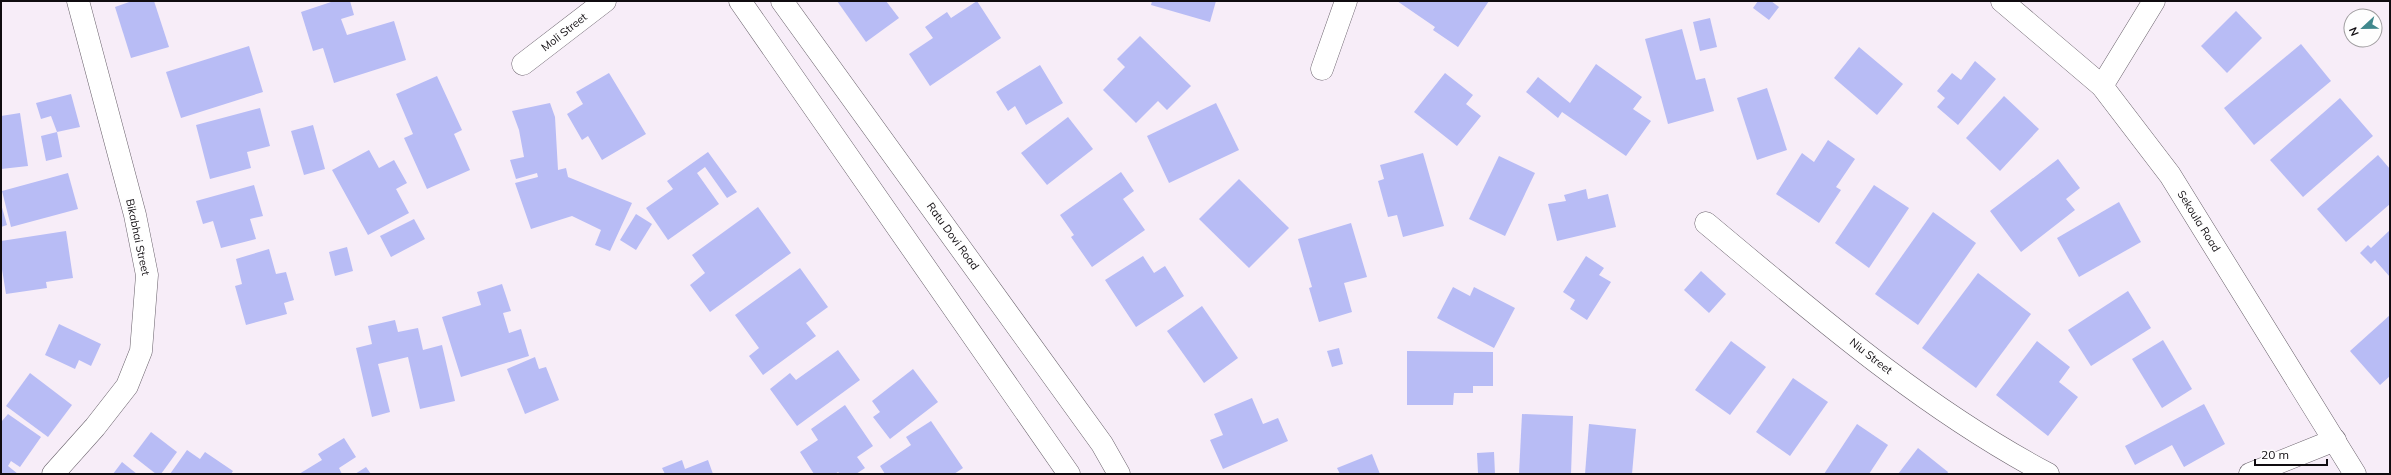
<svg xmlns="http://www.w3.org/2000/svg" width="2391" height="475" font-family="Mulish,sans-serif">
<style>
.building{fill:#b8bcf5}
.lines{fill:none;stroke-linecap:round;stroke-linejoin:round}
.minor-casing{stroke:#6a626c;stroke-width:23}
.primary-casing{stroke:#6a626c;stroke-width:23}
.minor{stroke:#fff;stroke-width:22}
.primary{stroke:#fff;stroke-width:22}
.labels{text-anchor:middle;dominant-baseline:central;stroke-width:3;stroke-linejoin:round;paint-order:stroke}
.street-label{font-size:11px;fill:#100c10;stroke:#fefefe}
</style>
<rect width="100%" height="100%" fill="#f7edf8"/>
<!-- building -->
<g class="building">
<path d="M132,1H154L169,47L131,58L115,7Z"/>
<path d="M334,1H350L354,15L341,19L347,35L394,21L406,60L334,83L323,48L313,51L301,12Z"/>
<path d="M837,1H886L899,18L866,42Z"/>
<path d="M977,1L1001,38L930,86L909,54L933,38L925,27L947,12L951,18Z"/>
<path d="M1152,1H1216L1210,22L1151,5Z"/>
<path d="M1397,1H1489L1458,47L1433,30L1435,27Z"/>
<path d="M1758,1H1771L1779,7L1769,20L1753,8Z"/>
<path d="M2236,11L2262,38L2227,73L2201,46Z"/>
<path d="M1710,18L1717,47L1700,51L1693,22Z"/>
<path d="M1682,29L1696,80L1705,78L1714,111L1668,124L1645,39Z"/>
<path d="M1140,36L1191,86L1167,110L1158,101L1136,123L1103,90L1125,67L1117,59Z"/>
<path d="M2301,44L2331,81L2254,145L2224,108Z"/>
<path d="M249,46L263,92L181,118L166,72Z"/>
<path d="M1859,47L1903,84L1877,115L1834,78Z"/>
<path d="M1975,61L1996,79L1958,125L1937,107L1945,98L1937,91L1952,73L1961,80Z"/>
<path d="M1596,64L1642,97L1633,109L1651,121L1626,156L1562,112L1558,118L1526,92L1538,77L1570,103Z"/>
<path d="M1040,65L1063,103L1026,125L1015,106L1008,111L996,92Z"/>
<path d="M609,73L646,134L602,160L588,136L582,140L567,114L583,104L576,92Z"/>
<path d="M1445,73L1473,95L1466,104L1481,116L1457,146L1414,112Z"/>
<path d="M437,76L462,130L454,134L470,170L427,189L404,138L413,134L396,94Z"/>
<path d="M1767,88L1787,150L1757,160L1737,98Z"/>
<path d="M71,94L80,127L57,132L51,116L41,119L36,103Z"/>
<path d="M2004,96L2039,129L2000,171L1966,138Z"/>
<path d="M2340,98L2373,136L2303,197L2270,160Z"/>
<path d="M550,103L555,117L558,170L566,168L568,177L632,203L610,251L595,245L601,230L572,216L531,229L515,183L538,177L537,173L516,179L510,160L524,157L519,130L512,111Z"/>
<path d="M1216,103L1239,150L1169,183L1147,136Z"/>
<path d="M260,108L270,146L247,152L251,168L210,179L196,125Z"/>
<path d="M20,113L28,166L1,169V116Z"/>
<path d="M1068,117L1093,149L1047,185L1021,153Z"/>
<path d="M313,125L325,169L304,175L291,131Z"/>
<path d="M57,132L62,157L46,161L41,136Z"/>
<path d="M1828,140L1855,159L1836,187L1841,190L1819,223L1776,194L1802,153L1814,162Z"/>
<path d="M369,150L379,168L394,160L407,183L396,189L409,213L368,235L332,170Z"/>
<path d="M708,152L737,192L727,198L705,167L697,173L719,204L668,240L646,208L673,189L667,181Z"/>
<path d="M1423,153L1444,226L1403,237L1397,215L1388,217L1378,181L1384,179L1380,165Z"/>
<path d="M2378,155L2390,169V204L2346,242L2317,209Z"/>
<path d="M1499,156L1535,173L1505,236L1469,219Z"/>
<path d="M2058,159L2080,188L2066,199L2075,210L2021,252L1990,211Z"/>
<path d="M1121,172L1134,191L1123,199L1145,230L1092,267L1071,237L1074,235L1060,215Z"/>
<path d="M68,173L78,209L11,227L2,191Z"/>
<path d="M1239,179L1289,228L1249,268L1199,219Z"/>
<path d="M254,185L263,216L250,219L256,239L221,248L213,221L203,224L196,201Z"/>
<path d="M1874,185L1909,208L1869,268L1835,243Z"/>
<path d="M1586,189L1588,199L1608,194L1616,227L1557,241L1548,204L1566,201L1564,195Z"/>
<path d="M2119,202L2141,242L2079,277L2057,238Z"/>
<path d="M1,204L7,225L1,227Z"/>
<path d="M758,207L791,253L710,312L690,285L705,273L692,255Z"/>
<path d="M1933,212L1976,243L1918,325L1875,294Z"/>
<path d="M636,214L652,224L636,250L620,240Z"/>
<path d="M414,219L425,239L391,257L380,236Z"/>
<path d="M1351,223L1367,277L1344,283L1352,312L1319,322L1309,288L1312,287L1298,239Z"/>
<path d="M2390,230V277L2375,260L2371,264L2360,253L2368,245L2371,248Z"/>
<path d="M66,231L73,278L46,282L47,288L6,294L1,263V241Z"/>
<path d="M347,247L353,271L335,276L329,252Z"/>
<path d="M269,249L276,274L286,272L294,300L284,303L287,314L246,325L235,286L242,284L236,259Z"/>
<path d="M1143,256L1154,273L1165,266L1184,296L1136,327L1105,280Z"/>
<path d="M1586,256L1604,268L1599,275L1611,282L1587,320L1570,309L1575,300L1563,292Z"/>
<path d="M800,268L828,307L806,323L816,336L763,375L749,356L759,348L735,315Z"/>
<path d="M1701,271L1726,294L1709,313L1684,290Z"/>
<path d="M1978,273L2031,314L1976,388L1922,348Z"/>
<path d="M502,284L511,311L503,313L509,333L521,329L529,356L461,377L442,317L481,305L477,292Z"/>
<path d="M1453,287L1470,296L1474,287L1515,308L1494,348L1437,318Z"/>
<path d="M2128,291L2151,328L2091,366L2068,330Z"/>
<path d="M1202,306L1238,358L1204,383L1167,331Z"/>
<path d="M2390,315V376L2380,385L2350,351Z"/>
<path d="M395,320L398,332L418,328L423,350L442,345L455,401L420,409L408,357L378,364L390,412L372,417L356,348L372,344L368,326Z"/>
<path d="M59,324L101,344L91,366L79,360L75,369L45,355Z"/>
<path d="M2163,340L2192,389L2162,408L2132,359Z"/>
<path d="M1731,341L1766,367L1730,415L1695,390Z"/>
<path d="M2037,341L2070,367L2059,382L2078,397L2048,436L1996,395Z"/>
<path d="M1339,348L1343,364L1332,367L1327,351Z"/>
<path d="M838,350L860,380L797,426L770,389L790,373L796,380Z"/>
<path d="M1407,351L1493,352V386H1473V393H1454L1453,405H1407Z"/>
<path d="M535,357L539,369L546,367L559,400L525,414L507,369Z"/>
<path d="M913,369L938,402L890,439L873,417L880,412L872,401Z"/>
<path d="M30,373L72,405L48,437L6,406Z"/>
<path d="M1793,378L1828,402L1790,456L1756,432Z"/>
<path d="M1252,398L1263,424L1278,418L1288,441L1223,469L1210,440L1223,435L1214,414Z"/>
<path d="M2204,404L2225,444L2184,467L2172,445L2135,465L2125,446Z"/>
<path d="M845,405L873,446L857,457L865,468L856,474H840L838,472L835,474H814L800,452L818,440L811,429Z"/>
<path d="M8,414L41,437L20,467L11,461L8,466L18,474H1V420L2,421Z"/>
<path d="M1522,414L1573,416L1571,474H1519Z"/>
<path d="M931,421L963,468L954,474H885L880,466L911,445L906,437Z"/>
<path d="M1589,424L1636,429L1632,474H1585Z"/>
<path d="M1857,424L1888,445L1869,474H1824Z"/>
<path d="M151,432L177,452L161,474H156L133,456Z"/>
<path d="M344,438L356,457L339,468L342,474H299L322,460L318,454Z"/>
<path d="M1918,448L1948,472L1947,474H1898Z"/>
<path d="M187,450L200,459L205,452L233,471L231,474H170Z"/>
<path d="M1494,452L1495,474H1474L1478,473L1477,453Z"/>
<path d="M1372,454L1380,474H1340L1337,468Z"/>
<path d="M682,460L685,469L708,460L713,474H665L662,468Z"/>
<path d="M122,462L137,474H113Z"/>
<path d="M366,467L371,474H355Z"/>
</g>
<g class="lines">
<!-- minor casing -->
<g class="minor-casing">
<g id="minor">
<path d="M2002,1L2102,86L2170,175L2355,474"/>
<path d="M523,64L605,1"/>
<path d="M1322,69L1346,1"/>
<path d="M2102,86L2154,1"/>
<path d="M1706,223C1814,313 1923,408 2048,474"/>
<path d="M53,474L95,427L127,386L141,351L147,275L135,215L78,1"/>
<path d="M2250,474L2335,440"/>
</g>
</g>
<!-- primary casing -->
<g class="primary-casing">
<g id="primary">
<path d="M740,1L1069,474"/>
<path d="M782,1L1102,444L1119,474"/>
</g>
</g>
<!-- minor -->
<use href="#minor" class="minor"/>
<!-- primary -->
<use href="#primary" class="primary"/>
</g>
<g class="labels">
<!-- street labels -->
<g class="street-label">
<text transform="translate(564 32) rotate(-38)">Moli Street</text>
<text transform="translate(2199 221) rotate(58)">Sekoula Road</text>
<text transform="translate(953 236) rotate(54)">Ratu Dovi Road</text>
<text transform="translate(138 237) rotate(78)">Bikabhai Street</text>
<text transform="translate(1871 356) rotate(38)">Niu Street</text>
</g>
</g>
<!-- border -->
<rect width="2391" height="475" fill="none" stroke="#100c10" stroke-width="4"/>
<!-- north arrow -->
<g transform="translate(2363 28) rotate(248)"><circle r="19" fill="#fefefe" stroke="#9f9d9f"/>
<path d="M0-3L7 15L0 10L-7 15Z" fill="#40888d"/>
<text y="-6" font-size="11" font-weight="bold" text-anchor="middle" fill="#100c10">N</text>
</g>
<!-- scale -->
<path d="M2255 459v6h72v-6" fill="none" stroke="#100c10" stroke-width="2"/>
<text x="2261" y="459" font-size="12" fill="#100c10" stroke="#fefefe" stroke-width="3" paint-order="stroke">20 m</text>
</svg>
